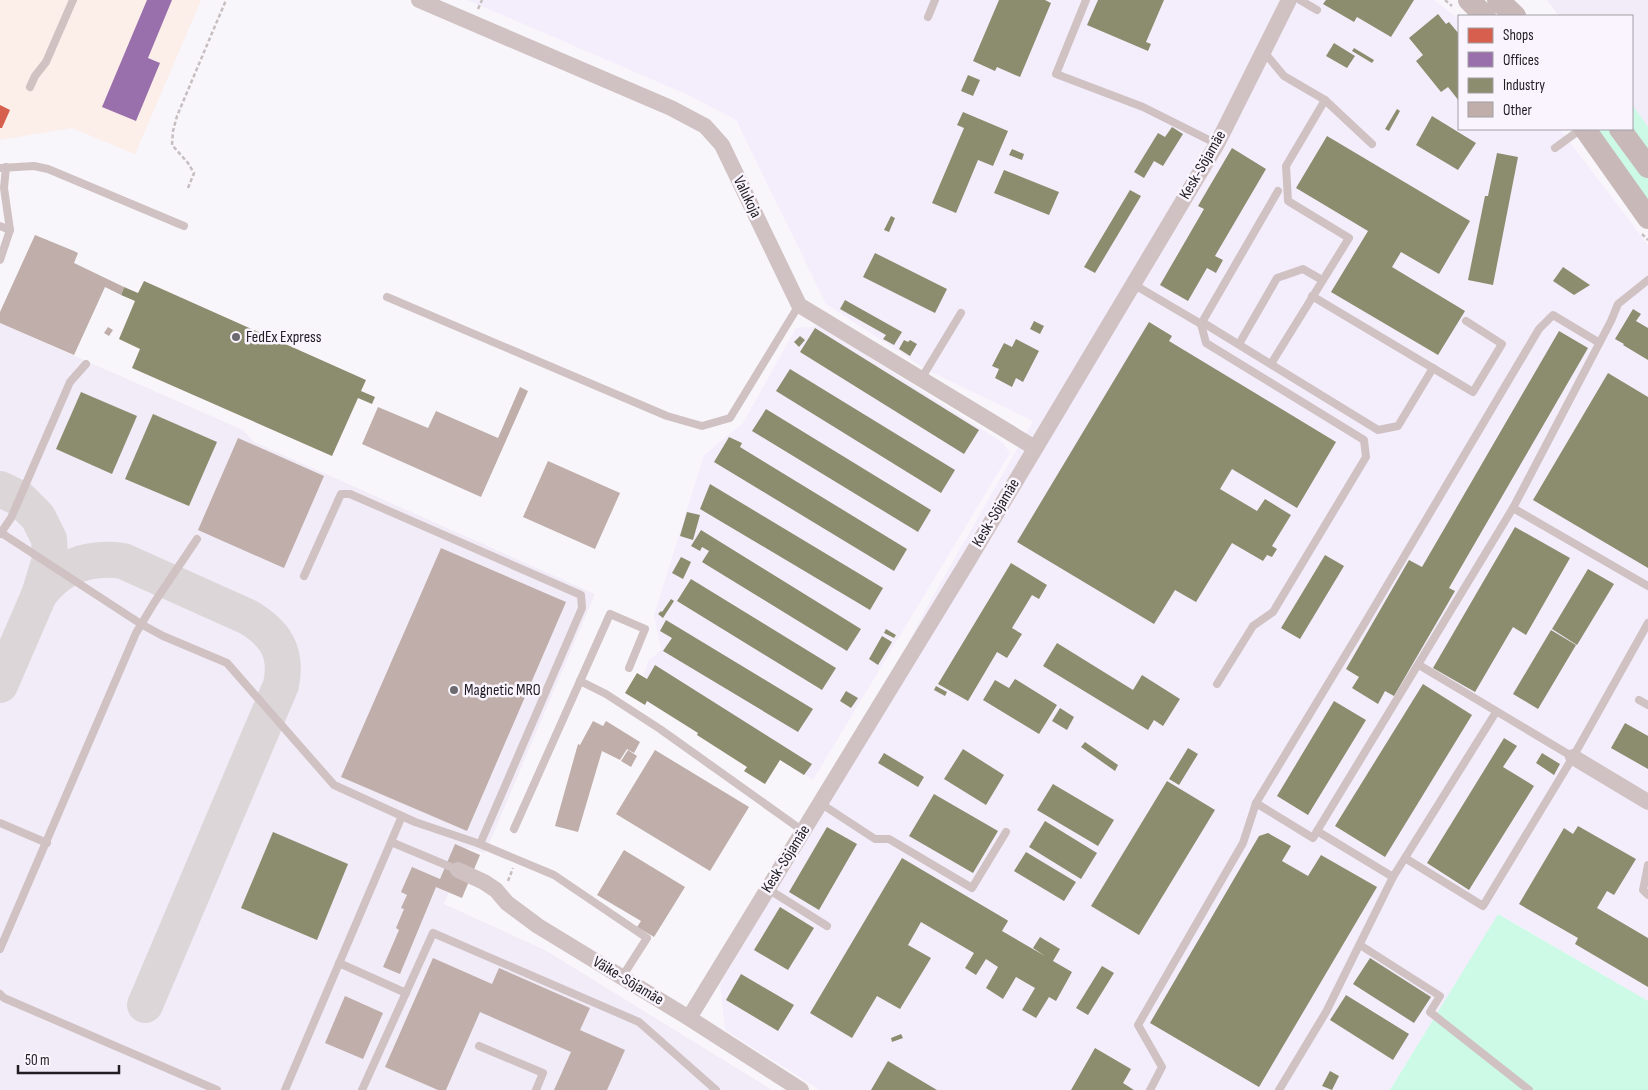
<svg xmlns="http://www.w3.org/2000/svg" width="1648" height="1090" font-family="'Sofia Sans Condensed',sans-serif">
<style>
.commercial{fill:#fceee9}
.industrial{fill:#f4eefc}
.built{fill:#f2ebf8}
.green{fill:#ccfae6}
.shops{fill:#d6604d}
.offices{fill:#9970ab}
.industry{fill:#8c8c6e}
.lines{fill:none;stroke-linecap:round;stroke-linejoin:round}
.taxiway{stroke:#dcd6d8;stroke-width:36}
.building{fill:#bfaea9}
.path{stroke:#c7bebf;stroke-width:2.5;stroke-dasharray:4 2.5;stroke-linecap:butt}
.lane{stroke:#d0c2c2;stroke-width:8}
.street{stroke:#d0c2c2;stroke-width:16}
.secondary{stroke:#c8b8b8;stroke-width:22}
.poi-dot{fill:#6c696f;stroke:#f9f4fd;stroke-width:2}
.labels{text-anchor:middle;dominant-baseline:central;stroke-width:5;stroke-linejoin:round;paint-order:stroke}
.street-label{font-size:16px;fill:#201d23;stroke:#f9f4fd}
.poi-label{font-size:16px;fill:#201d23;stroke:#f9f4fd;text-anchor:start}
</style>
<rect width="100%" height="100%" fill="#f9f6fb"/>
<!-- commercial -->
<path class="commercial" d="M0,0H201L135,154L72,128L0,140Z"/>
<!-- industrial -->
<g class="industrial">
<path d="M467,0H1434L1459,19V129H1560L1648,245V1001L1499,914L1390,1090H820L725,1030L720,984L812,827L928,605L1033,421L927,370L826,304L736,120L688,95Z"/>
<path d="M820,326L1002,442L1010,453L813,780L657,685L647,679L644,674L648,661L661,650L654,615L704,455L743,423L796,328Z"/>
</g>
<!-- built -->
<g class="built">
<path d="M1547,0H1648V137L1632,115V16H1559Z"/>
<path d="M0,323L243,430L254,442L595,594L485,853L467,848L444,904L545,950L772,1090H0Z"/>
</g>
<!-- green -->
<g class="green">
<path d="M1632,104L1648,127V149L1632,128Z"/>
<path d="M1597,129H1611L1648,178V204Z"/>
<path d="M1498,914L1648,1001V1090H1390Z"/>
</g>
<!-- shops -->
<path class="shops" d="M0,105L10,110L2,128H0Z"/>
<!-- offices -->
<path class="offices" d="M147,0H172L148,58L160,63L136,121L102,107Z"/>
<!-- industry -->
<g class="industry">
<path d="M999,0H1045L1051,3L1020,77L997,67L995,71L973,61Z"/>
<path d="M1098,0H1164L1146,42L1151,44L1148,51L1087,25Z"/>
<path d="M1326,0H1414L1391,37L1357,17L1354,22L1323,4Z"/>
<path d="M1438,14L1446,24L1449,22L1459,34V101L1448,87L1441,92L1416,61L1423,55L1409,38Z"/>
<path d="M1334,43L1355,56L1347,68L1326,56Z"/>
<path d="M1354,48L1374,60L1372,63L1352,51Z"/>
<path d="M968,75L980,80L973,96L961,91Z"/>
<path d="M1397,109L1400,111L1389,131L1385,129Z"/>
<path d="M963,112L1008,131L993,166L978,160L956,213L932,203L964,128L957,125Z"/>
<path d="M1432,116L1476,143L1458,170L1416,145Z"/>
<path d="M1172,127L1183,134L1163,166L1154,161L1144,178L1134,172L1158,133L1165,137Z"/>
<path d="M1327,136L1470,221L1439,274L1401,252L1392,267L1465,311L1438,355L1331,292L1368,231L1296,188Z"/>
<path d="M1232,148L1266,169L1215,256L1223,260L1217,271L1216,273L1207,268L1188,301L1160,285L1204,209L1198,206Z"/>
<path d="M1012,149L1024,154L1022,160L1009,155Z"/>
<path d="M1497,153L1518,157L1493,285L1468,280L1485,196H1488Z"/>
<path d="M1004,170L1059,192L1049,215L994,193Z"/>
<path d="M1130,190L1141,196L1095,273L1084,267Z"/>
<path d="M891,216L895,218L889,232L884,230Z"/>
<path d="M875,253L947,289L935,313L863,277Z"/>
<path d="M1563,267L1590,285L1574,295L1553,281Z"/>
<path d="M144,281L366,380L361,391L375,397L372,404L358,398L332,456L132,368L140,349L119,339L135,301L121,295L124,287L138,293Z"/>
<path d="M845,300L902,332L894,345L883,339L886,335L840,309Z"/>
<path d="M1633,309L1641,314L1636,321L1648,328V360L1623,345L1624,344L1615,339Z"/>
<path d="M1034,321L1044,326L1040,334L1030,329Z"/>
<path d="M1149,322L1172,336L1169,341L1336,442L1297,508L1232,469L1220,489L1257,511L1265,499L1291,515L1272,546L1277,549L1272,557L1267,555L1263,561L1232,543L1196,602L1175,590L1154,624L1017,542Z"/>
<path d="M815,328L979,430L964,454L800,352Z"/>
<path d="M1559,331L1588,348L1449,588L1455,591L1394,696L1385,691L1378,704L1352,688L1359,677L1346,669L1409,560L1422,567Z"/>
<path d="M800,336L805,340L799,347L794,342Z"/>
<path d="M1016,339L1039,351L1023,382L1016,378L1012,387L995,378L999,369L992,366L1004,343L1012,347Z"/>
<path d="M904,340L908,342L910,340L917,344L910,356L899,349Z"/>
<path d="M790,369L955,470L941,493L776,391Z"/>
<path d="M1608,373L1648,397V568L1533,500Z"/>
<path d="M81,392L137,416L112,474L56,449Z"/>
<path d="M766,409L931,510L918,532L752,431Z"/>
<path d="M153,414L217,442L189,506L125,479Z"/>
<path d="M729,437L742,443L740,447L907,549L894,571L714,462Z"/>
<path d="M710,484L883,588L870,610L700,509Z"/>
<path d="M687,512L700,515L693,540L680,536Z"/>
<path d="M1515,527L1570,558L1526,635L1513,627L1475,692L1433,668Z"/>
<path d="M701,530L861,629L847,651L702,562L709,551L702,547L700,551L691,546Z"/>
<path d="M1325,555L1344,566L1300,639L1281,628Z"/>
<path d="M681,557L691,562L683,579L672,573Z"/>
<path d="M1011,563L1047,585L1039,599L1032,595L1012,628L1022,634L1007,658L997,652L968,701L938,684Z"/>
<path d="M1588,569L1614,584L1577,645L1552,629Z"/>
<path d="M691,579L836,668L822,690L677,601Z"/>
<path d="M671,599L674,601L663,618L658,614L661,611L662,612Z"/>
<path d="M666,620L813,709L798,732L663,651L672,638L660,631Z"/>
<path d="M886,629L896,635L894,638L884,633Z"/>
<path d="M1551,630L1576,645L1538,709L1513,694Z"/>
<path d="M882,636L892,642L878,665L869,659Z"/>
<path d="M1057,643L1133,690L1142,675L1180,699L1163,726L1154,720L1148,730L1043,666Z"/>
<path d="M655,665L812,764L804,775L780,760L765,784L744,771L747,767L697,735L698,733L647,701L645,705L625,693L637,673L647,679Z"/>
<path d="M1015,679L1057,705L1039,734L983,700L995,680L1009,688Z"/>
<path d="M1423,684L1472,715L1385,857L1335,826Z"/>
<path d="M936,686L947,692L945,696L934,690Z"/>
<path d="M846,691L858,698L851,708L840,701Z"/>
<path d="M1334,701L1366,720L1308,815L1277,796Z"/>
<path d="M1060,708L1074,717L1067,730L1052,721Z"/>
<path d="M1625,723L1648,736V769L1611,748Z"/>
<path d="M1504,738L1517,746L1503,767L1534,786L1469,890L1427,863Z"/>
<path d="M1085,742L1118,765L1115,771L1081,747Z"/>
<path d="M1188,748L1198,754L1179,785L1169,779Z"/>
<path d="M963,749L1004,775L986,805L944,779Z"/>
<path d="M884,753L924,777L918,787L878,763Z"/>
<path d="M1542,753L1560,764L1554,775L1536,763Z"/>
<path d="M1167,781L1215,810L1139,935L1091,906Z"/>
<path d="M1053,784L1114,820L1098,846L1037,810Z"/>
<path d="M934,794L998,831L973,873L909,836Z"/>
<path d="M1045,821L1097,853L1081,879L1029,847Z"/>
<path d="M1578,826L1636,859L1614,895L1607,891L1597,908L1648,938V987L1575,944L1578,938L1519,904L1564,828L1573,834Z"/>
<path d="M827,827L857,844L819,910L789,892Z"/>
<path d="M273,832L348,864L317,940L241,908Z"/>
<path d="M1268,833L1291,846L1282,861L1308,876L1321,855L1377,887L1259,1087L1150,1023L1259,836Z"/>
<path d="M1026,852L1076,882L1064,901L1014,871Z"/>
<path d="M902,858L1007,920L1008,921L1002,931L1045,956L1033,948L1040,937L1060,949L1053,961L1072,972L1056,1001L1049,997L1036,1018L1022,1010L1035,988L1016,977L1003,999L986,988L998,967L986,959L976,975L965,968L974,953L921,922L908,945L931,958L900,1009L877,996L852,1038L810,1013Z"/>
<path d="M780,907L814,928L788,970L754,950Z"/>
<path d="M1370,958L1431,997L1414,1023L1353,984Z"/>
<path d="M1102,966L1114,973L1088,1015L1076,1008Z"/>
<path d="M741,974L794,1005L778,1031L726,1000Z"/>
<path d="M1346,995L1409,1034L1393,1060L1330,1020Z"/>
<path d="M901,1034L903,1038L892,1042L891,1038Z"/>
<path d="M1095,1048L1131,1069L1123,1083L1134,1090H1071Z"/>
<path d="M888,1061L937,1090H871Z"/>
<path d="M1330,1071L1339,1076L1332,1090L1322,1086Z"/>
</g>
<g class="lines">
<!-- taxiway -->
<g class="taxiway">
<path d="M0,489L19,498L38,517L49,539L50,559L39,595"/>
<path d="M0,685L39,595C60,566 89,556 123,561L248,617C275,633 288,652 281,685L145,1005"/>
</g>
</g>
<!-- building -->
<g class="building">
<path d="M35,235L74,251L78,253L74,263L124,287L121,295L105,287L74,355L0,323V312Z"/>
<path d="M108,327L113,330L109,336L104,333Z"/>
<path d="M520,387L528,391L481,497L362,444L378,407L428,428L436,411L498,438Z"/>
<path d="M238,438L324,476L284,568L198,530Z"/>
<path d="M548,461L620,493L595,549L523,517Z"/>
<path d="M441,548L566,602L467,831L341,777Z"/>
<path d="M593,721L603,726L606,721L640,742L634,753L627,749L620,760L602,751L578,832L555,826L578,744L580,745Z"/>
<path d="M628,750L637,756L631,767L621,761Z"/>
<path d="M655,750L749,807L710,871L616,814Z"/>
<path d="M455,844L480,855L462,898L436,887L400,974L383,967L399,930L396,928L404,909L401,908L407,895L401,892L412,867L440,879Z"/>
<path d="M624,850L685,887L654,937L637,927L641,921L597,895Z"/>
<path d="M433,958L492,984L499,968L590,1008L580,1030L625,1050L607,1090H554L571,1052L480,1012L446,1090H438L385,1067Z"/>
<path d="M345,996L383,1013L363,1059L325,1043Z"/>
</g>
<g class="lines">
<!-- path -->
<g class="path">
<path d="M1445,0L1452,6"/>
<path d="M478,9L482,0"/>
<path d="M188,188L194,173L188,163L172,145L173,131L177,116L226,0"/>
<path d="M1642,234L1648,240"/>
<path d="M508,881L513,868"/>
</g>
<!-- lane -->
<g class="lane">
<path d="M1086,0L1056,74L1143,107L1217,144"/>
<path d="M1300,0L1317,10"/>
<path d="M928,17L935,0"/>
<path d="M1264,52L1284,76L1325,100L1372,144"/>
<path d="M30,87L35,76L46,62L73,0"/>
<path d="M1555,148L1581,129"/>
<path d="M6,167L4,188L10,230"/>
<path d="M0,168L34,166L48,169L184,226"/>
<path d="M0,226L10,230L0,260"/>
<path d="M1133,284L1201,324L1278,191"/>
<path d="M1312,296L1473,392L1502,344L1466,321"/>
<path d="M387,297L667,416L702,426L730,418L799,305"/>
<path d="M1202,322L1378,430L1398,426L1433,368"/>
<path d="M1201,324L1206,343L1364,440L1366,457L1273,612L1253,626L1217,684"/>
<path d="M1239,344L1277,278L1303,269L1322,280"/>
<path d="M1271,364L1349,238L1288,201L1286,166L1325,100"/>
<path d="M921,379L961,313"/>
<path d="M1513,508L1648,586"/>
<path d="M0,532L141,624L163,636L227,663L334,785L415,822L480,844L582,608L581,595L350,494H341L304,576"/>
<path d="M0,534L11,518L70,382L86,364"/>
<path d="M1419,665L1573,757"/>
<path d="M580,681L606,694L660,729L803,831"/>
<path d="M1639,700L1648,705"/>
<path d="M820,803L875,839H889L972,888L1006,832"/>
<path d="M1256,803L1313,838L1317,831L1393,877"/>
<path d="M0,823L47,843"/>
<path d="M514,829L610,614L645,629L629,668"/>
<path d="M1317,831L1513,508L1611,321L1618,304L1648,280"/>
<path d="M391,842L458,870"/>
<path d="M480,844L554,875L647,938L622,977"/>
<path d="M1405,858L1483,906L1573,757L1648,623"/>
<path d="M1648,865L1643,890L1648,895"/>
<path d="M768,889L827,926"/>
<path d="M1360,945L1440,996L1430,1012L1529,1090"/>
<path d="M0,949L136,633L154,603L197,539"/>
<path d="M339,963L406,993"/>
<path d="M0,994L4,998L217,1090"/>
<path d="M479,1046L543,1073L536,1090"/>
<path d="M285,1090L402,816"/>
<path d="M362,1090L433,933L639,1022L716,1090"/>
<path d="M1150,1090L1162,1067L1138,1025L1243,843L1256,803L1363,626L1539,329L1553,315L1598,342"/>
<path d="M1279,1090L1326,1012L1393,877L1496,712"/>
</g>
<!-- street -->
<g class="street">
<path d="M419,0L671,108L705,126L722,145L799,305L1035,448"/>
<path d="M1573,757L1648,802"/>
<path d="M458,870L484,882L496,890L507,903L538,926L689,1018L801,1090"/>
<path d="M689,1018L968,561L1217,144L1289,0"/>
</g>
<!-- secondary -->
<g class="secondary">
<path d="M1469,0L1485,16"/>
<path d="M1498,0L1515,16"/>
<path d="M1585,129L1648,218"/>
<path d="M1620,129L1648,167"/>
</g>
</g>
<!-- markers -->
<g class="poi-dot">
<circle cx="236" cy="337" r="5"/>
<circle cx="454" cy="690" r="5"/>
</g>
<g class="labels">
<!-- street labels -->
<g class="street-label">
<text transform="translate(1203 165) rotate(-60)">Kesk-Sõjamäe</text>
<text transform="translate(747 197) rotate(64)">Valukoja</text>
<text transform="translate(996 513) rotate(-59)">Kesk-Sõjamäe</text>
<text transform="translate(786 859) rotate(-58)">Kesk-Sõjamäe</text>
<text transform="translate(628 981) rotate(31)">Väike-Sõjamäe</text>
</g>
<!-- poi labels -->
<g class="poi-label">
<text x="246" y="337">FedEx Express</text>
<text x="464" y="690">Magnetic MRO</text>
</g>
</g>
<!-- legend -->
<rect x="1458" y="15" width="175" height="115" fill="#f9f4fd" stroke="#a29ea6"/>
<rect x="1468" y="28" width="25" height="15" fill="#d6604d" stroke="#a29ea6"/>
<text x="1503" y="40" font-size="15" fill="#201d23">Shops</text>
<rect x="1468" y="52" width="25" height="15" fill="#9970ab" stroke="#a29ea6"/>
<text x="1503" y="65" font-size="15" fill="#201d23">Offices</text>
<rect x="1468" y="78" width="25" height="15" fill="#8c8c6e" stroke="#a29ea6"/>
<text x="1503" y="90" font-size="15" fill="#201d23">Industry</text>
<rect x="1468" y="102" width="25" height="15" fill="#bfaea9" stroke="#a29ea6"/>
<text x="1503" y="115" font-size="15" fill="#201d23">Other</text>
<!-- scale -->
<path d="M18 1065v8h101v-8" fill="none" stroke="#201d23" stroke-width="2.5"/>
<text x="25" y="1065" font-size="15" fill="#201d23" stroke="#f9f4fd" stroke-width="4" paint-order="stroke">50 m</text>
</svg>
